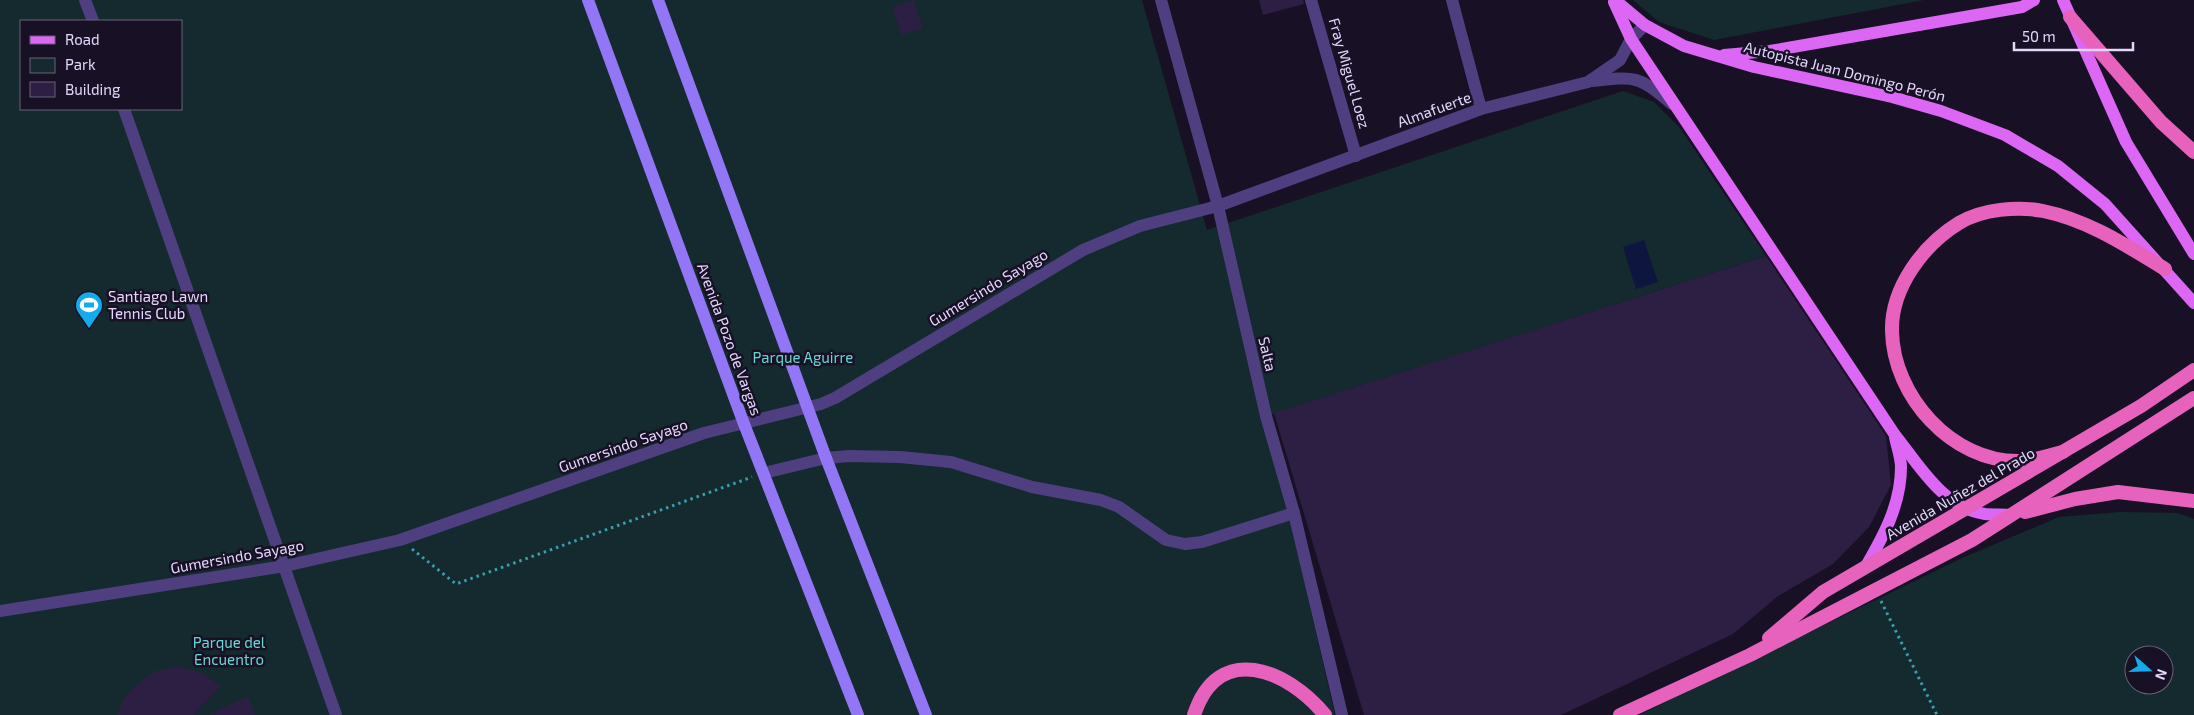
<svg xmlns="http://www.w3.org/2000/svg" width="2194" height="715" font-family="'Exo 2',sans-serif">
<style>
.green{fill:#142a2e;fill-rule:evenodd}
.water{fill:#0e1640}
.building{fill:#2d1e44}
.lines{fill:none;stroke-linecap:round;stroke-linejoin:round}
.path{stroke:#399eaf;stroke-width:3;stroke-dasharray:2.5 4;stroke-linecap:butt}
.minor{stroke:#4f3f80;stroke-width:12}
.secondary{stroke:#9276f5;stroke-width:12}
.primary{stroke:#db67f4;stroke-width:12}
.trunk{stroke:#e762bd;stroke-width:14}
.labels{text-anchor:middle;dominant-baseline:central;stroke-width:5;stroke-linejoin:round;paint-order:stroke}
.street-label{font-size:15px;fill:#e3d7fc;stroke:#181125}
.poi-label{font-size:15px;fill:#e3d7fc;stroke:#181125;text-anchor:start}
.park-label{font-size:15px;fill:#68d7d1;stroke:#181125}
</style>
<rect width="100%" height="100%" fill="#181125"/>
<!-- green -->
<g class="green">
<path d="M0,0H1142L1207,230L1623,91L1654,102L1680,128L1766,256L1266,416L1335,715H0ZM21,21H181V109H21Z"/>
<path d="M1633,0H1924L1714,40L1659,22Z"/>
<path d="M2120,512L2178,513L2194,519V715H1639L1962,558L2059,517ZM2134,655H2164V685H2134Z"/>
</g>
<!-- water -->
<path class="water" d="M1644,240L1658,282L1636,289L1623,247Z"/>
<!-- building -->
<g class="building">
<path d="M914,0L923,28L902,35L892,7Z"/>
<path d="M1259,0H1303L1304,4L1263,15Z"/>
<path d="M1766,256L1886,436L1891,485L1869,527L1833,564L1778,596L1733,634L1561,715H1364L1274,413Z"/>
<path d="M178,666L202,673L221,686L193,715H117L124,698L136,685L155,671Z"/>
<path d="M248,696L255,715H208Z"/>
</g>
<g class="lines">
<!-- path -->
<g class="path">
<path d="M412,549L456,584L752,477"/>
<path d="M1881,601L1937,715"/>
</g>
<!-- minor -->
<g class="minor">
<path d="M85,0L93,21"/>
<path d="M1161,0L1218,206L1266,416L1294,513L1342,715"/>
<path d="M1311,0L1356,156"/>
<path d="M1452,0L1481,109"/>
<path d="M1593,81C1637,76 1638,76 1672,104"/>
<path d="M124,109L336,715"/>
<path d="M764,473L826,458L849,456L900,457L951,462L1032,487L1101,500L1119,507L1166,540L1185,544L1202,542L1294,513"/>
<path d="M0,611L285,566L400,540L704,433L821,404L835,398L1083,250L1140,226L1218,206L1481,109L1588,82L1620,60L1631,39L1645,25"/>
</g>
<!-- secondary -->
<g class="secondary">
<path d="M588,0L744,424L858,715"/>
<path d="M658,0L826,458L926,715"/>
</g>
<!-- primary -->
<g class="primary">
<path d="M1615,0L1645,25L1684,46L1754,67L1892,97L1941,111L2005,135L2058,166L2105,204L2194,303"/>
<path d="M2063,0L2126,142L2194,254"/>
<path d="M1614,2L1631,39L1895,435C1919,465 1943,508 1985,514C1994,515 2003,514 2012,515"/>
<path d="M1724,55L1770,51L2022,7L2034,0"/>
<path d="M1865,568C1883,537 1901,505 1901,467C1901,458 1897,447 1895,437"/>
</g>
<!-- trunk -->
<g class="trunk">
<path d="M2070,17L2161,122L2194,152"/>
<path d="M2063,452C2049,455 2033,461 2019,461C1952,462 1893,396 1892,331C1891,288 1923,245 1959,223C1982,209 2018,206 2043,211C2088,220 2127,246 2165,269"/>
<path d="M2025,512L2075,499L2118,492L2194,501"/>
<path d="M1769,638L1823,592L2141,406L2194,370"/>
<path d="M1194,715C1218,641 1287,669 1325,715"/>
<path d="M1620,715L1750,655L1972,540L2194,398"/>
</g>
</g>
<!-- icons -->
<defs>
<g id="stadium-pin" transform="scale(1.4375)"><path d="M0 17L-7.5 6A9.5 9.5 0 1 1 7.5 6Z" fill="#12aced" stroke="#181125"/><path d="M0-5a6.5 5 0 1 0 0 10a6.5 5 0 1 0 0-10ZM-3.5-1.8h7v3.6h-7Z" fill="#fff"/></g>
</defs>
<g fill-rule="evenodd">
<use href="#stadium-pin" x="89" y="305"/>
</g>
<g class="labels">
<!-- street labels -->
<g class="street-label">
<text transform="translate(1845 71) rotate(14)">Autopista Juan Domingo Perón</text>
<text transform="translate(1350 73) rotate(74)">Fray Miguel Loez</text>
<text transform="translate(1434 109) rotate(-20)">Almafuerte</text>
<text transform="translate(988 287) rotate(-31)">Gumersindo Sayago</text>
<text transform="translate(730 339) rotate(70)">Avenida Pozo de Vargas</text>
<text transform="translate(1268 354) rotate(77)">Salta</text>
<text transform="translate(623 445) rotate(-19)">Gumersindo Sayago</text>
<text transform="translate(1960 493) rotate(-30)">Avenida Nuñez del Prado</text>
<text transform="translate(237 556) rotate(-10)">Gumersindo Sayago</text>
</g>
<!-- poi labels -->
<g class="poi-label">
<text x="108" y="296">Santiago Lawn<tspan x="108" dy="17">Tennis Club</tspan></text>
</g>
<!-- park labels -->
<g class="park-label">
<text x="803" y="357">Parque Aguirre</text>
<text x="229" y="642">Parque del<tspan x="229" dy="17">Encuentro</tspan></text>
</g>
</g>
<!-- legend -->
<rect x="20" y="20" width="162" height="90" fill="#181125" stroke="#69607b"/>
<rect x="30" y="36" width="25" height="8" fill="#db67f4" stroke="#69607b"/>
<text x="65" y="45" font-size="15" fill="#e3d7fc">Road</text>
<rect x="30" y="58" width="25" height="15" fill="#142a2e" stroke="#69607b"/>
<text x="65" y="70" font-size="15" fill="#e3d7fc">Park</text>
<rect x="30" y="82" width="25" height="15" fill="#2d1e44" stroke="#69607b"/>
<text x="65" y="95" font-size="15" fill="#e3d7fc">Building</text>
<!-- north arrow -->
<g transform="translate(2149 670) rotate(110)"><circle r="24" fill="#181125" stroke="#69607b"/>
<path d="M0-4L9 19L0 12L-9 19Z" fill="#12aced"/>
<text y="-8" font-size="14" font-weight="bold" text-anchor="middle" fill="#e3d7fc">N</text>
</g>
<!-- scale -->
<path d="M2014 42v8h119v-8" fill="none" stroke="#e3d7fc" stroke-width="2.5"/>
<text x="2022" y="42" font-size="15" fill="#e3d7fc" stroke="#181125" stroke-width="4" paint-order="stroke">50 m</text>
</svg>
